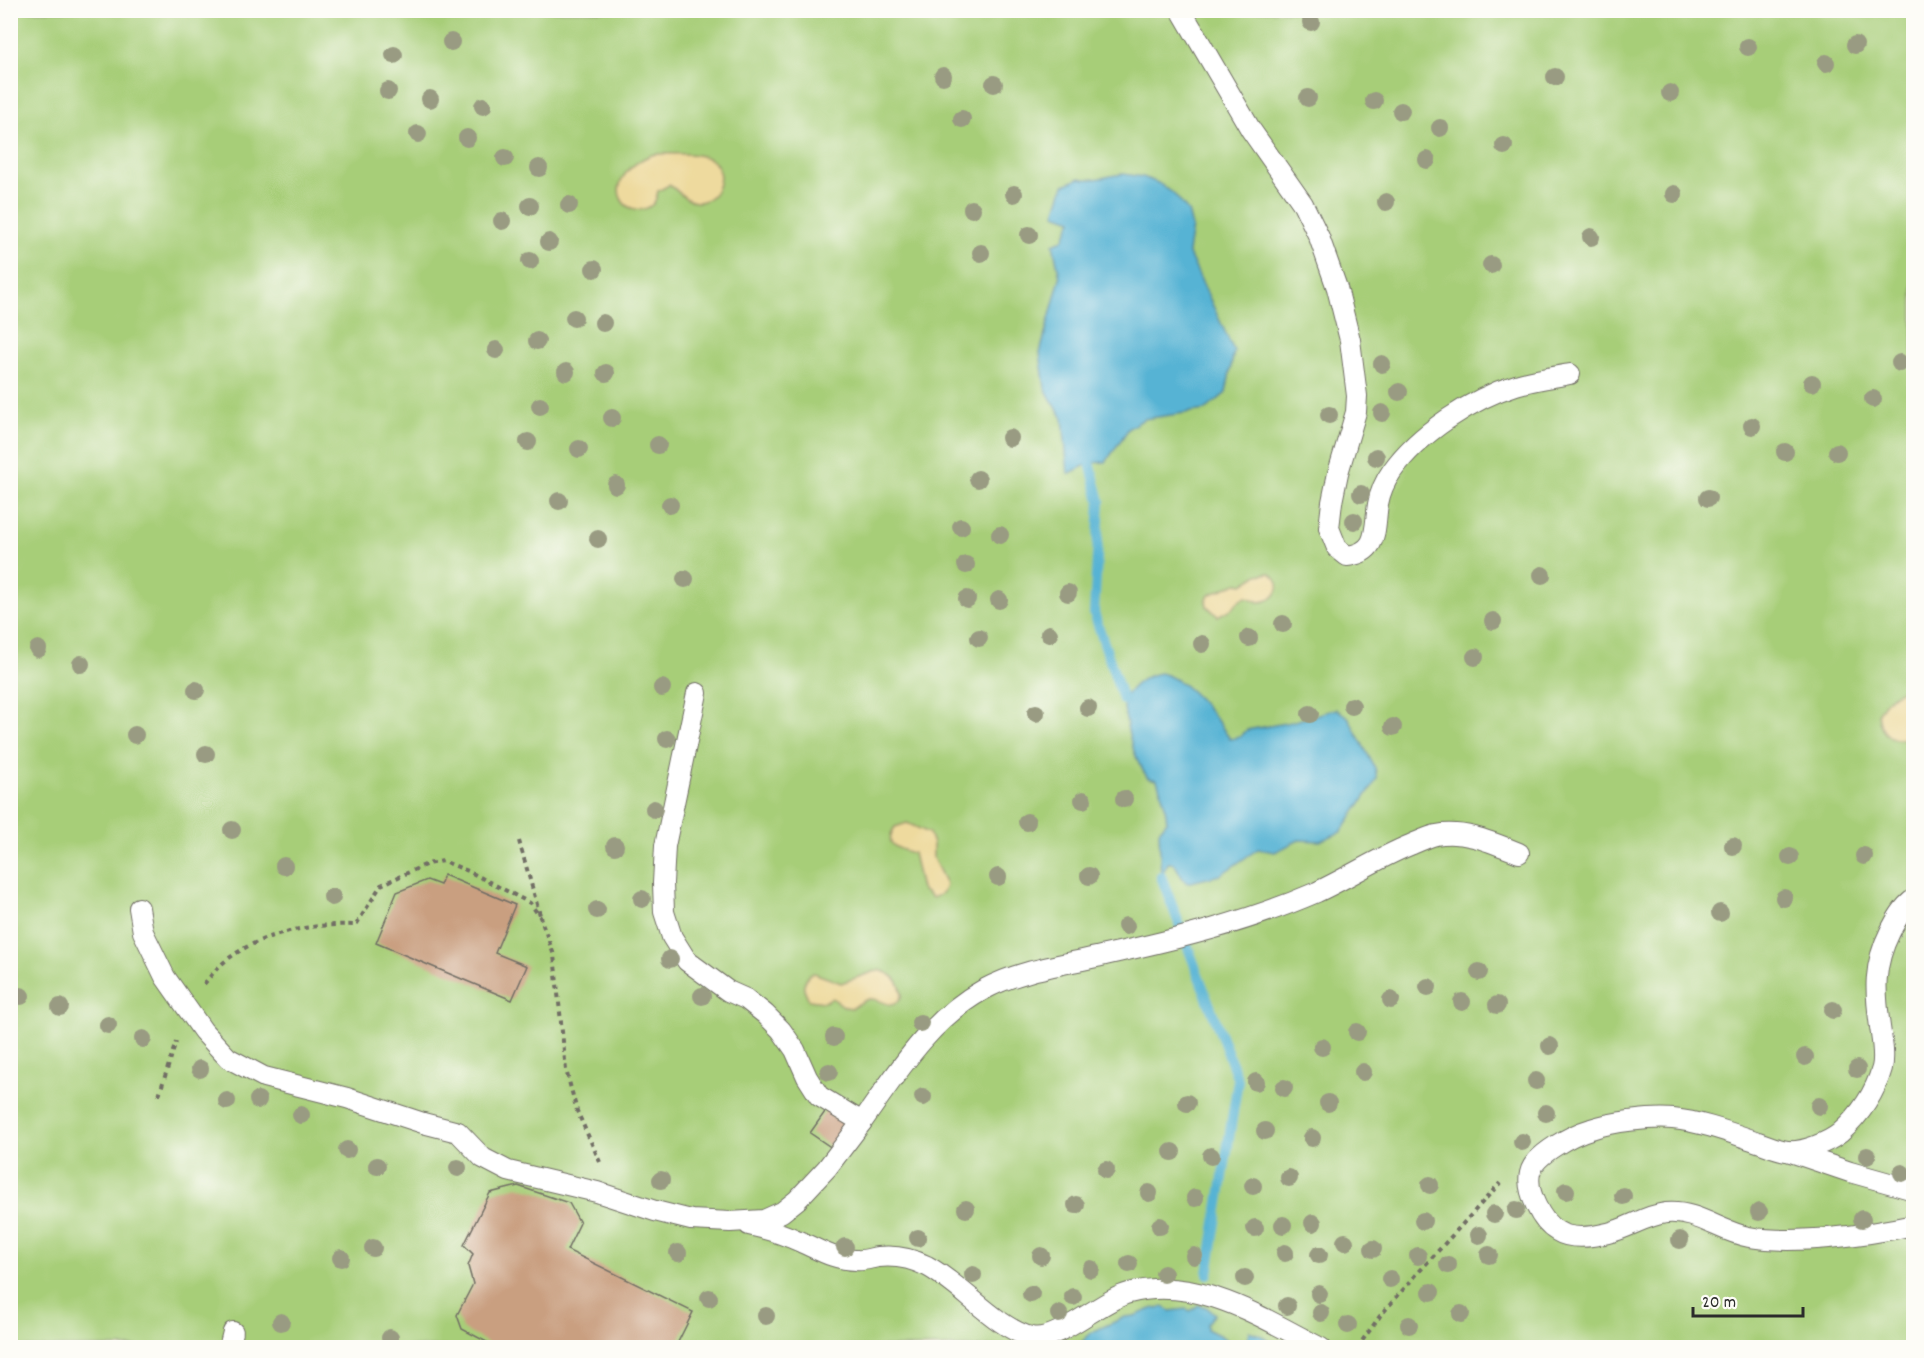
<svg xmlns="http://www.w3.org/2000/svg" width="1924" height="1358" font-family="Dekko,sans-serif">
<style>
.green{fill:#a7ce78;stroke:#697c52;stroke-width:1.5}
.sand{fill:#eeda9e;stroke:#8c8264;stroke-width:1.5}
.water{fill:#56b3d4;stroke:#406f80;stroke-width:1.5}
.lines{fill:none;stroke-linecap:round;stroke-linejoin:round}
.stream{stroke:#56b3d4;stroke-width:10}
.building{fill:#c99f80}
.service-casing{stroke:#716e65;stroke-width:22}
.path{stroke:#716e65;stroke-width:4;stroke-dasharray:4.5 4.5;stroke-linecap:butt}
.service{stroke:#fff;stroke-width:20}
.tree{fill:#999b82}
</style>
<rect width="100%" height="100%" fill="#fdfcf7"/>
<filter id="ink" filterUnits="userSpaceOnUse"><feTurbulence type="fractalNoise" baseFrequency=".0167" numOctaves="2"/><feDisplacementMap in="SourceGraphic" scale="12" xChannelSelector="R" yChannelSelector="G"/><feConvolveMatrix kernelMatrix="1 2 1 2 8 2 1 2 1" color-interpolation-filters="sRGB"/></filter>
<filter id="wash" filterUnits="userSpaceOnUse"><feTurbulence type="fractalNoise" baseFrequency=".008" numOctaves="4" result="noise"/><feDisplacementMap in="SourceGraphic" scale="24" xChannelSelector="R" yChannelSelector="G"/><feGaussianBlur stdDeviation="1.35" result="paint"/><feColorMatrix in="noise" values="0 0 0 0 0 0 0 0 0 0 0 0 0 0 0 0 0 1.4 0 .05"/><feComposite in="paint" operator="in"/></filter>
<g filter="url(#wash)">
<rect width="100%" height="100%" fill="#f3e9d1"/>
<!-- green -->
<path class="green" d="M10,11H1913V1347H11Z"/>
<!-- sand -->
<g class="sand">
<path d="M656,154C672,154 693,152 708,158C729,167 720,203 696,202C686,202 678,190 669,185L658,191C657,195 656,201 653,204C645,212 629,211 623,202C609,181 638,157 656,154Z"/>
<path d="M1270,573C1286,584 1277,601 1260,602C1255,602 1251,597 1246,597C1239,598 1236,606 1231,609C1227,612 1222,613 1218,616L1207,606L1206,601L1209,595L1237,583L1243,584L1257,575Z"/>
<path d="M1913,687V736C1893,744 1880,736 1878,713C1885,698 1897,690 1913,687Z"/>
<path d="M907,823L929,833L933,844V858L946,884C945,893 940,895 932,898L921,889L913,853C899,849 882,846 895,827Z"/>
<path d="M879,970C893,974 900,980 902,995C892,1015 885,998 869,999C863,1000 858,1005 852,1008L845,1007L832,998L824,1002L809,1000C803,987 801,987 809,974L814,973L841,983Z"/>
</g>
<!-- water -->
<g class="water">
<path d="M1124,174L1143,177L1158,183L1173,193L1188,211L1192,227L1188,252L1234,351L1226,393L1205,410L1144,419L1129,428L1106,462L1090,463L1068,474L1063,418L1051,399L1045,388L1040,353L1060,278L1053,244L1063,240L1072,220L1055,214L1064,185L1080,178C1093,182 1110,175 1124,174Z"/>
<path d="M1160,673C1188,679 1215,716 1230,739L1240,737L1247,730L1291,722L1336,709L1348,717L1375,768L1377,778L1372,787L1341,832L1320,841L1299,840L1275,852L1258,849L1220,875L1187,883C1180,877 1179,870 1174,863H1168L1161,876L1159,831L1167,821L1164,801L1157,780L1148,778C1132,757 1126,726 1123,700C1132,685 1143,676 1160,673Z"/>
<path d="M1198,1305L1206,1307L1215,1314L1207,1324V1329L1221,1336L1233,1345L1247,1341L1249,1331L1260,1335L1268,1341L1267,1345L1257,1348L1077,1347L1092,1332L1125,1317L1134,1316L1154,1308L1164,1307L1170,1311L1186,1309L1191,1311Z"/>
</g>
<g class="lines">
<!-- stream -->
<g class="stream">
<path d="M1090,463L1100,501L1094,613L1123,700"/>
<path d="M1161,876L1238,1080L1208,1274"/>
</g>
</g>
<g id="blocks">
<!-- building -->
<g class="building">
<path d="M444,875L515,905L495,953L527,966L512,1000L376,943L397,892L427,880L440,885Z"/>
<path d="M827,1109L849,1124L832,1148L810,1133Z"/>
<path d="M518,1186L569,1203L580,1223L567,1250L693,1312L675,1348H498L462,1329L457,1315L473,1284L468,1266L473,1254L464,1245L490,1193Z"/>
</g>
</g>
</g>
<g filter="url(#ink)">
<use href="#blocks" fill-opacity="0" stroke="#716e65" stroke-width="1.5"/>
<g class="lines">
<!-- service casing -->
<g class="service-casing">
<g id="service">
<path d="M1181,10L1251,130L1303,204L1319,237L1337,288L1350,340L1357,396L1356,412L1338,473L1332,502L1329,528L1337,548L1347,556C1379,553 1374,529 1378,504C1380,492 1385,481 1392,471C1418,434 1473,398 1516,385C1533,380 1552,377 1570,374"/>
<path d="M697,693L665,846L663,883L664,912L672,937L687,961L728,991L746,999L765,1014L781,1030L795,1050L807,1077L819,1096L862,1122C896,1074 930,1019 983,990C1021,969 1064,965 1105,955C1178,939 1248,922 1317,892C1349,877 1378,858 1410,845C1418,842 1427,837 1436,835C1465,830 1491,842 1519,853"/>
<path d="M1914,899C1903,907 1896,920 1890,932C1873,966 1875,991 1880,1027C1882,1041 1885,1056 1882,1068C1875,1093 1859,1116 1840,1133C1829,1142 1802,1153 1787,1151C1778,1150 1767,1145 1758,1142C1731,1133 1702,1122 1673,1119C1652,1117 1611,1122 1591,1129C1574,1134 1534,1154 1530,1173C1526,1191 1541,1222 1557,1231C1571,1240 1592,1237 1608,1233C1627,1229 1646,1215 1666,1213C1697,1210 1720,1232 1749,1237C1796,1245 1867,1235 1914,1225"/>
<path d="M139,908L143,932L165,977L203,1031L228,1058L264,1077L347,1098L423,1123L458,1132L483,1158L508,1171L597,1192L655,1211L691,1220L730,1222L764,1220L782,1212L797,1200L827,1168L862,1122"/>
<path d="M1788,1151L1850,1172L1914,1190"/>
<path d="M749,1225C767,1229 784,1234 801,1242C819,1250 835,1260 856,1260C863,1261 871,1258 878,1257C896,1255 911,1258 927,1266C961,1284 996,1328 1031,1337C1057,1343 1101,1300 1129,1293C1198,1275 1262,1318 1321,1348"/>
<path d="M229,1348L233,1332"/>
</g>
</g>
<!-- path -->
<g class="path">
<path d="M519,841L540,915"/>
<path d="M204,984C210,977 216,969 223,963C258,933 311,923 356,925L381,885L427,864L443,861L468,871L530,903L540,917L554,955L566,1070L577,1111L600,1162"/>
<path d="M159,1095L176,1042"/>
<path d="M1357,1348L1380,1316L1417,1274L1500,1183"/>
</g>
<!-- service -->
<use href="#service" class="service"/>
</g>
<!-- trees -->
<g class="tree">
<circle cx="1311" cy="22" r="9"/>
<circle cx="451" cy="42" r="9"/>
<circle cx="1855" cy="45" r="9"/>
<circle cx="1748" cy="47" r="9"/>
<circle cx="394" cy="55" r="9"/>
<circle cx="1826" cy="63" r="9"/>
<circle cx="943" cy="76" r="9"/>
<circle cx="1555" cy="77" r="9"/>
<circle cx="994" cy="84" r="9"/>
<circle cx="388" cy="91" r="9"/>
<circle cx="1670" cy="93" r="9"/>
<circle cx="1308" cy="98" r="9"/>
<circle cx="430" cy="99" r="9"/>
<circle cx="1374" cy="101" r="9"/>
<circle cx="483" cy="106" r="9"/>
<circle cx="1401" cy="111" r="9"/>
<circle cx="962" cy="119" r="9"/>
<circle cx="1440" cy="128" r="9"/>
<circle cx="418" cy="134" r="9"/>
<circle cx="467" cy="138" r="9"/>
<circle cx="1504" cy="146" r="9"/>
<circle cx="505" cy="158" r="9"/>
<circle cx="1427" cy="160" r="9"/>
<circle cx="539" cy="168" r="9"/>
<circle cx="1014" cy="194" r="9"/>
<circle cx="1674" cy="194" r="9"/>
<circle cx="1386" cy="202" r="9"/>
<circle cx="569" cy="205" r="9"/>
<circle cx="530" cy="206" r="9"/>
<circle cx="972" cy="209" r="9"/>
<circle cx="502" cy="221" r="9"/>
<circle cx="1029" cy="235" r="9"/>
<circle cx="1591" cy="237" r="9"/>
<circle cx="549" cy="242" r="9"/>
<circle cx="981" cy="253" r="9"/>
<circle cx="530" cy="261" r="9"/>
<circle cx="1491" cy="265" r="9"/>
<circle cx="594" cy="269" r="9"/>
<circle cx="574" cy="318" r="9"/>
<circle cx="603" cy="323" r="9"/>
<circle cx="537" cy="341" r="9"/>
<circle cx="496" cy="350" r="9"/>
<circle cx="1900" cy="363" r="9"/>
<circle cx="1382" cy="364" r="9"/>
<circle cx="566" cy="372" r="9"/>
<circle cx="606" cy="373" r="9"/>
<circle cx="1812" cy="383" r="9"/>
<circle cx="1399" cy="392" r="9"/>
<circle cx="1873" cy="399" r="9"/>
<circle cx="540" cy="406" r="9"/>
<circle cx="1382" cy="413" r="9"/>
<circle cx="1329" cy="415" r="9"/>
<circle cx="612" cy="418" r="9"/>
<circle cx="1752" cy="426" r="9"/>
<circle cx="1010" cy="438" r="9"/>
<circle cx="528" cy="442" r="9"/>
<circle cx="658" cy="445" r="9"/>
<circle cx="579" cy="449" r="9"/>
<circle cx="1785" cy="452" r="9"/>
<circle cx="1837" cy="452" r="9"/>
<circle cx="1376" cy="457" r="9"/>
<circle cx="978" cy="479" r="9"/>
<circle cx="616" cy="485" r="9"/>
<circle cx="1361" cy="494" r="9"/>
<circle cx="1708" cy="498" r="9"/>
<circle cx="559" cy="501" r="9"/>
<circle cx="670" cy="505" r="9"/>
<circle cx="1354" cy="521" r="9"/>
<circle cx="961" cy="527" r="9"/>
<circle cx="1000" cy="535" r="9"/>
<circle cx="598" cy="539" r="9"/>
<circle cx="966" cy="565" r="9"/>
<circle cx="1542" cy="575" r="9"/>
<circle cx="685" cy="579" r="9"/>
<circle cx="1068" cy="593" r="9"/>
<circle cx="967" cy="599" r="9"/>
<circle cx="999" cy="600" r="9"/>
<circle cx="1493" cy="621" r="9"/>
<circle cx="1283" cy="624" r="9"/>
<circle cx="1049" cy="634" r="9"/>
<circle cx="979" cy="638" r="9"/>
<circle cx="1249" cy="638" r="9"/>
<circle cx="1202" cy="644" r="9"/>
<circle cx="38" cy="649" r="9"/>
<circle cx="1475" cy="657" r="9"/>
<circle cx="81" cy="664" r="9"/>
<circle cx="662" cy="688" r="9"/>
<circle cx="196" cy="690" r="9"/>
<circle cx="1352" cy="706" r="9"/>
<circle cx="1088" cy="708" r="9"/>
<circle cx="1036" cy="713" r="9"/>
<circle cx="1310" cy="714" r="9"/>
<circle cx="1393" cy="727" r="9"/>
<circle cx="135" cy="735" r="9"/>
<circle cx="667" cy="739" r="9"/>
<circle cx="206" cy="754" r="9"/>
<circle cx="1124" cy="799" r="9"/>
<circle cx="1083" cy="800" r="9"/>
<circle cx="654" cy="809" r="9"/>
<circle cx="1027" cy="822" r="9"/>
<circle cx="232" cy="830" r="9"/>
<circle cx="615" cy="846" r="9"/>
<circle cx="1733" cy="846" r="9"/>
<circle cx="1864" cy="856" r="9"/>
<circle cx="1790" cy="857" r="9"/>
<circle cx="284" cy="866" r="9"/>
<circle cx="1089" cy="876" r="9"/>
<circle cx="998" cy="877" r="9"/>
<circle cx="332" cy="897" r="9"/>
<circle cx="1784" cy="898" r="9"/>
<circle cx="642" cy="899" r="9"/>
<circle cx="597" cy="910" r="9"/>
<circle cx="1720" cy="913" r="9"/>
<circle cx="1126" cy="926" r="9"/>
<circle cx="670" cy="959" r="9"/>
<circle cx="1479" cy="972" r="9"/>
<circle cx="1428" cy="987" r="9"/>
<circle cx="21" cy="996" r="9"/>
<circle cx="702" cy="996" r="9"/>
<circle cx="1391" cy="1000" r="9"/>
<circle cx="1462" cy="1002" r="9"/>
<circle cx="1497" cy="1005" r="9"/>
<circle cx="60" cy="1007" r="9"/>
<circle cx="1833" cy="1010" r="9"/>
<circle cx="920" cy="1023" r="9"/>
<circle cx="108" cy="1025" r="9"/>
<circle cx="1357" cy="1032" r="9"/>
<circle cx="834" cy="1037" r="9"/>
<circle cx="143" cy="1039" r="9"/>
<circle cx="1550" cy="1046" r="9"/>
<circle cx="1322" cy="1047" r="9"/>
<circle cx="1805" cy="1057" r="9"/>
<circle cx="200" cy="1069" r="9"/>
<circle cx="1857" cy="1069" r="9"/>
<circle cx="829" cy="1072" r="9"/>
<circle cx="1363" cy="1072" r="9"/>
<circle cx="1536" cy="1081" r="9"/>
<circle cx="1256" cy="1082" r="9"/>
<circle cx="1284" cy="1088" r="9"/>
<circle cx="923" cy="1097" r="9"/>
<circle cx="258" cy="1100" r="9"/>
<circle cx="227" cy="1101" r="9"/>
<circle cx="1187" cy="1103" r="9"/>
<circle cx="1328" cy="1103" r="9"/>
<circle cx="1819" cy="1106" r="9"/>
<circle cx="1546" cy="1113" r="9"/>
<circle cx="301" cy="1115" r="9"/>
<circle cx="1265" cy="1131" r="9"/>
<circle cx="1312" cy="1138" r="9"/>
<circle cx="1522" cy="1142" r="9"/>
<circle cx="347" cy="1150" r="9"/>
<circle cx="1172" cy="1152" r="9"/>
<circle cx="1211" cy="1156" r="9"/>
<circle cx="1867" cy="1156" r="9"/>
<circle cx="377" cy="1166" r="9"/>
<circle cx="458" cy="1168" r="9"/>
<circle cx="1106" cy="1170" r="9"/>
<circle cx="1902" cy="1173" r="9"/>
<circle cx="1289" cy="1178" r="9"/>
<circle cx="661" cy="1180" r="9"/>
<circle cx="1430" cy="1185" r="9"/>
<circle cx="1253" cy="1186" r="9"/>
<circle cx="1566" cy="1191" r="9"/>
<circle cx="1149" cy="1193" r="9"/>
<circle cx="1623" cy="1196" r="9"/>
<circle cx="1195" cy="1198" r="9"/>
<circle cx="1076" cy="1205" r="9"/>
<circle cx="966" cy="1209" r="9"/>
<circle cx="1516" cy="1210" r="9"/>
<circle cx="1759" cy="1212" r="9"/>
<circle cx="1494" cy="1214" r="9"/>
<circle cx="1862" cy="1219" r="9"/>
<circle cx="1423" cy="1221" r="9"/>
<circle cx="1313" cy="1223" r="9"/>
<circle cx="1283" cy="1225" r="9"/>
<circle cx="1160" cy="1226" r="9"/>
<circle cx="1255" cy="1228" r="9"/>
<circle cx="1479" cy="1235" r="9"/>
<circle cx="918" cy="1238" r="9"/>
<circle cx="1680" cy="1240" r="9"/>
<circle cx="1345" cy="1242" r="9"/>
<circle cx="845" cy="1247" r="9"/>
<circle cx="373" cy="1248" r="9"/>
<circle cx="1373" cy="1249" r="9"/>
<circle cx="678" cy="1253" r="9"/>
<circle cx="1285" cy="1253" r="9"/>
<circle cx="1319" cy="1255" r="9"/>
<circle cx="1489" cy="1255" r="9"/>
<circle cx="1041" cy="1256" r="9"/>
<circle cx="1194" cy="1256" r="9"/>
<circle cx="1418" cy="1256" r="9"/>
<circle cx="341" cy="1258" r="9"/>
<circle cx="1129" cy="1264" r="9"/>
<circle cx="1448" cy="1265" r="9"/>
<circle cx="1091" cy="1269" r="9"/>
<circle cx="1164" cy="1274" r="9"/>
<circle cx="973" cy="1275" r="9"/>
<circle cx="1245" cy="1278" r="9"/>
<circle cx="1390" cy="1279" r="9"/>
<circle cx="1431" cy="1292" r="9"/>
<circle cx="1031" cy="1294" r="9"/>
<circle cx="1319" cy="1294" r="9"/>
<circle cx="1073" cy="1297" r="9"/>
<circle cx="709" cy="1298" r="9"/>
<circle cx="1287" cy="1306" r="9"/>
<circle cx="1321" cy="1313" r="9"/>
<circle cx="1059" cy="1314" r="9"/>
<circle cx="1461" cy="1314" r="9"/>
<circle cx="766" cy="1316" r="9"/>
<circle cx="281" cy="1322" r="9"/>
<circle cx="1348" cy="1325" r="9"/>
<circle cx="1409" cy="1325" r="9"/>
<circle cx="390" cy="1338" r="9"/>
</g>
</g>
<!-- margin -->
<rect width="1924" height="1358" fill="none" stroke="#fdfcf7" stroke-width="36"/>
<!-- scale -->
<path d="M1693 1307v9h110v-9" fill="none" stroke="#2b2b2b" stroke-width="3"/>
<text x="1702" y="1307" font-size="18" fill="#2b2b2b" stroke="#fdfcf7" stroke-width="4.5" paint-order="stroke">20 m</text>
</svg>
